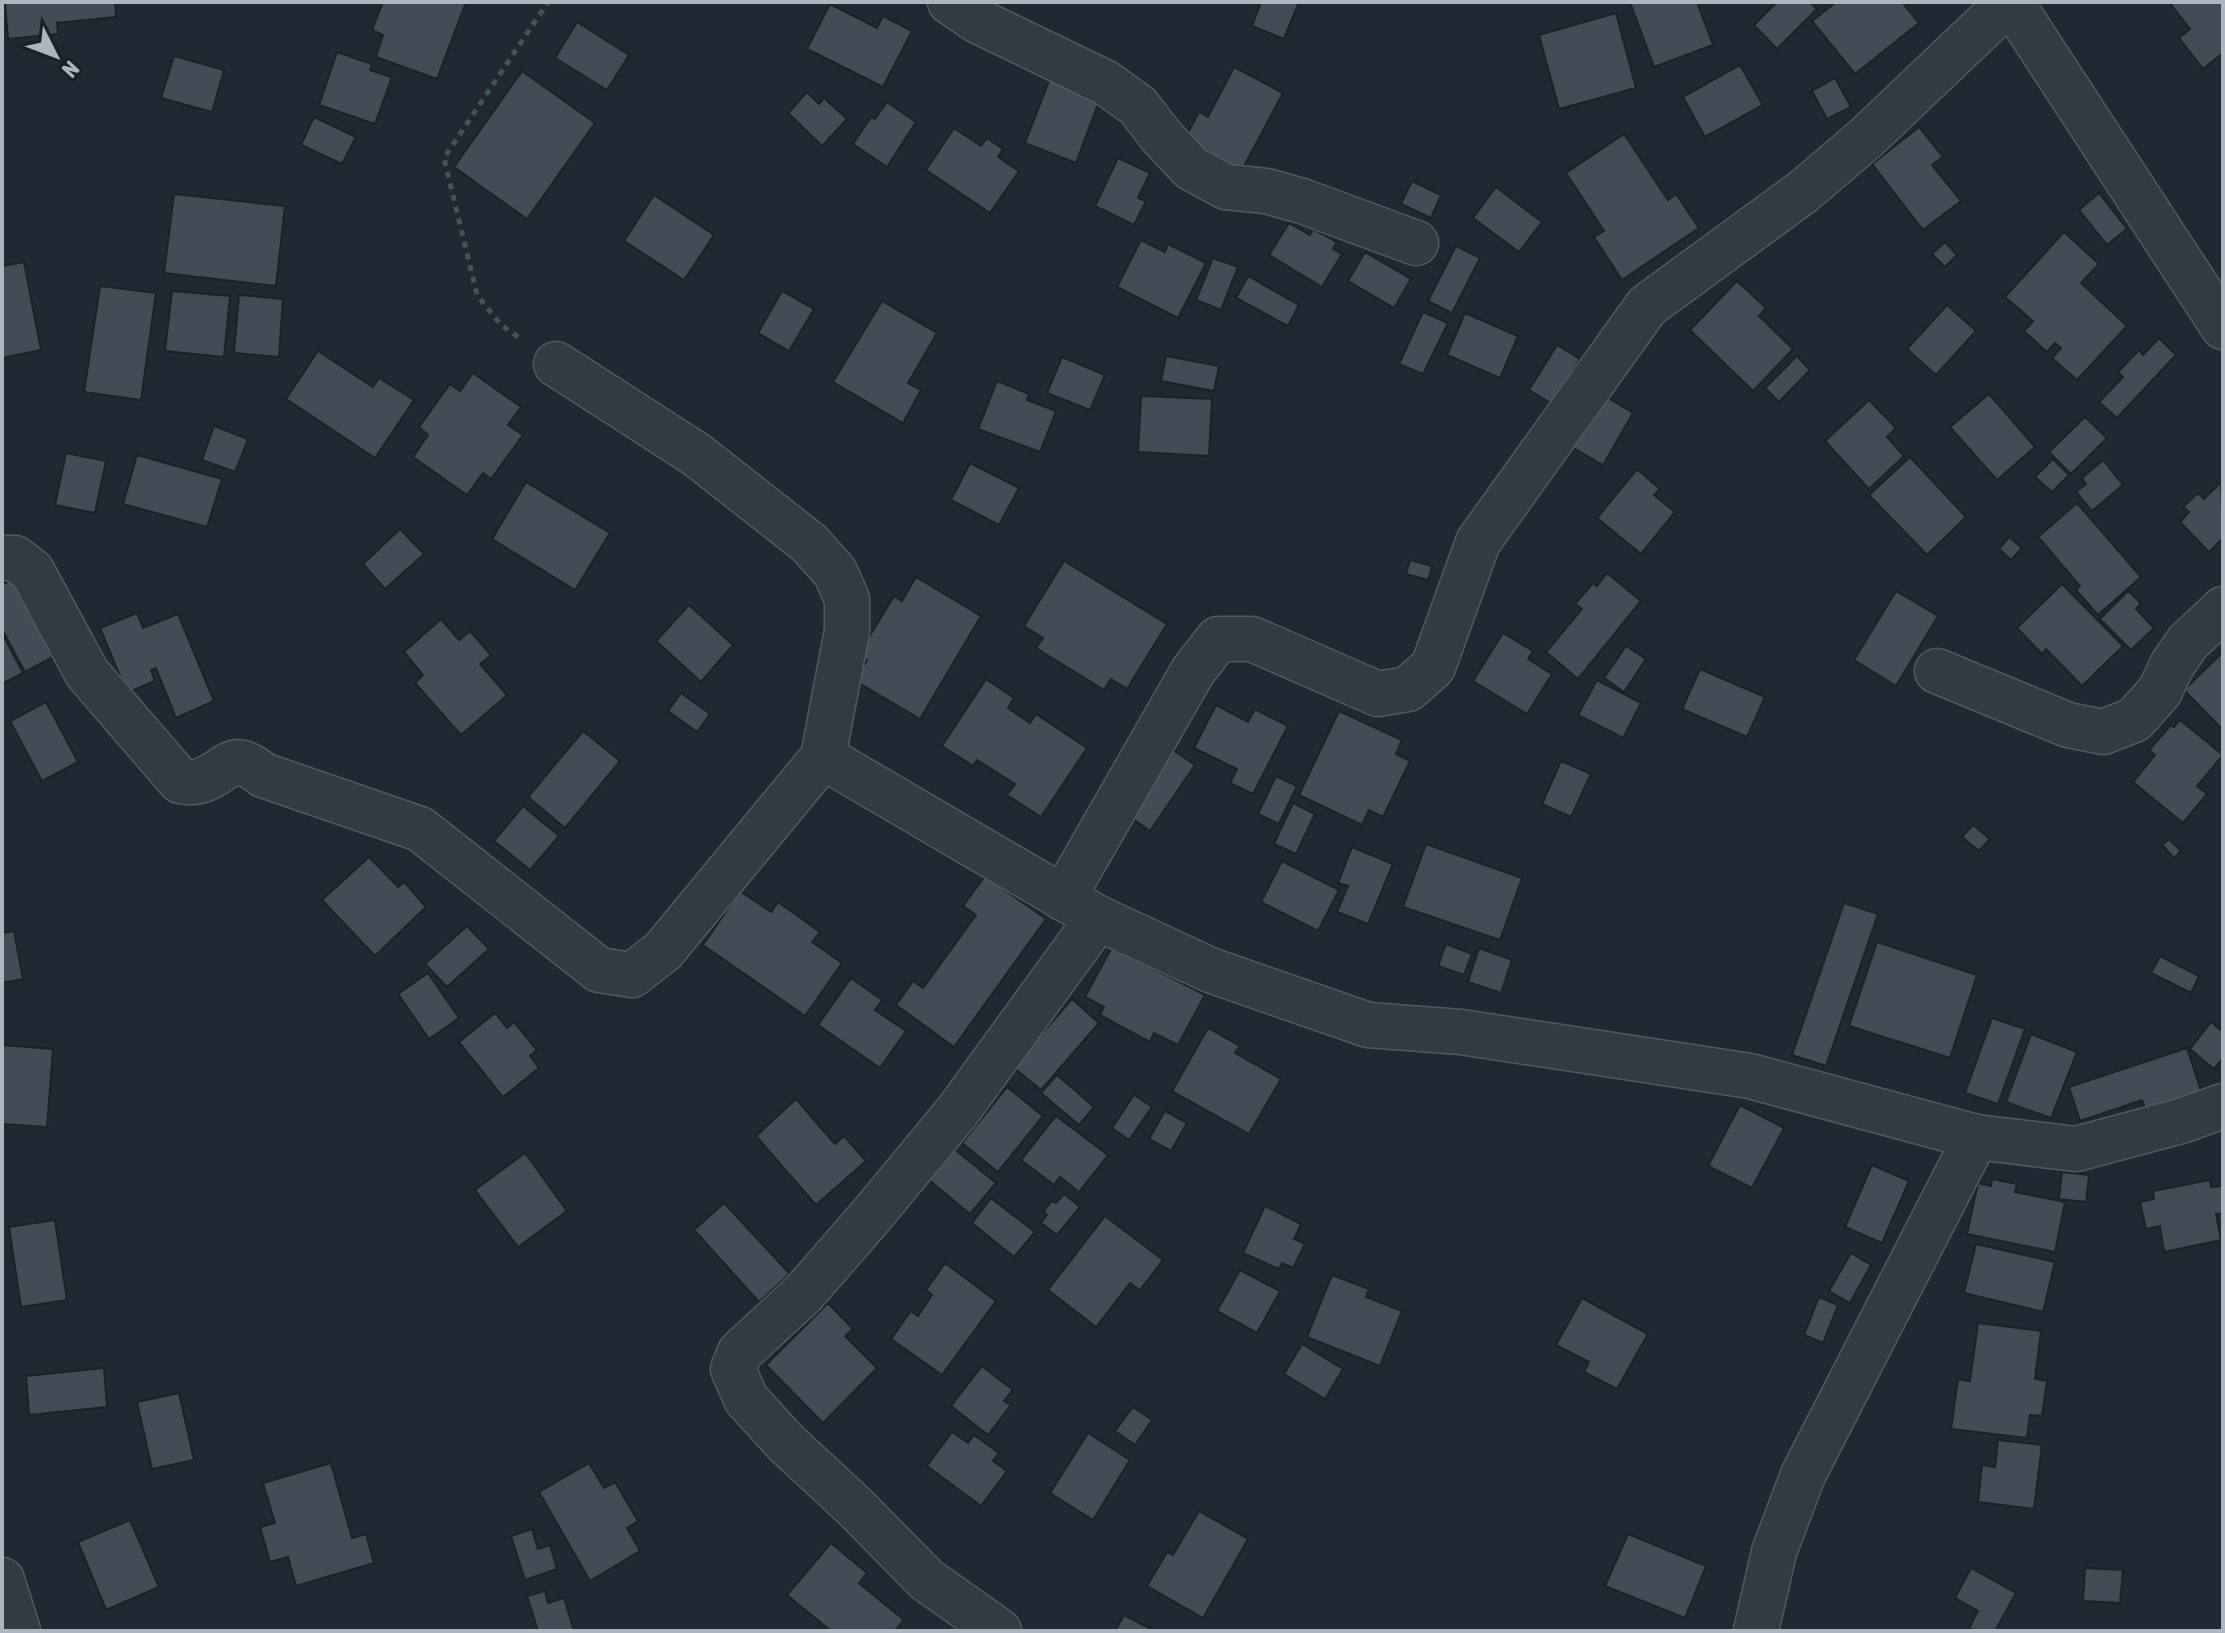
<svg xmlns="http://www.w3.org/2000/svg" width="2225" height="1633" font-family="'Asap Condensed',sans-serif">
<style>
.building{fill:#434b57;stroke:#1c212a;stroke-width:2}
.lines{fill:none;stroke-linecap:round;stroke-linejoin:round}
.minor-casing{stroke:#525862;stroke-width:47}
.path{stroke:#445356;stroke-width:5;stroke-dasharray:6 6;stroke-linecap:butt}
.minor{stroke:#343a44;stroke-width:44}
</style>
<rect width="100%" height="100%" fill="#212833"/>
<!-- building -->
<g class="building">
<path d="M5,2H115L116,17L57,23L58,34L8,39Z"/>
<path d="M383,2H466L437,79L376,57L383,35L372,30Z"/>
<path d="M1261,2H1299L1284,39L1252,26Z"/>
<path d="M1630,2H1697L1713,45L1654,67Z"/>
<path d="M1777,2H1810L1817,9L1777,49L1754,25Z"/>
<path d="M1836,2H1902L1919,23L1855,74L1812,21Z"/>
<path d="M2169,2H2223V53L2203,69L2179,38L2190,29Z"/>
<path d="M830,4L877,28L883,16L912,31L883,87L807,49Z"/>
<path d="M1616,13L1636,88L1559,109L1539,35Z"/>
<path d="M577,22L629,55L607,90L555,58Z"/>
<path d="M337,52L372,64L370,70L392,77L375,124L319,105Z"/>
<path d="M174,56L224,70L212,112L161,98Z"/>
<path d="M1740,65L1763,105L1705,137L1683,97Z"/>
<path d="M1234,67L1283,93L1242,170L1184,140L1199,112L1208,117Z"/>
<path d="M522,71L595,123L527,219L454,167Z"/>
<path d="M1051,76L1101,96L1076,163L1025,143Z"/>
<path d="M1835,78L1851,107L1827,119L1812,91Z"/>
<path d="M807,92L819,104L824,98L847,119L822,146L788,113Z"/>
<path d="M887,102L916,122L887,167L853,144L871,117L875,119Z"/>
<path d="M314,117L356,137L342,164L301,145Z"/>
<path d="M1919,127L1943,157L1932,165L1961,201L1923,230L1872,164Z"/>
<path d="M954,128L981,146L987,138L1003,149L998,157L1019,171L990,213L926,170Z"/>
<path d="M1624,134L1668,200L1676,194L1699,228L1622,280L1594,237L1604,231L1566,173Z"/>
<path d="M1118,158L1150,173L1138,198L1146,201L1134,225L1095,206Z"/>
<path d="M1412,181L1441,195L1431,218L1401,204Z"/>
<path d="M1496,187L1542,222L1519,252L1473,218Z"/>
<path d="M2099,193L2127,229L2107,245L2079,210Z"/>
<path d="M174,194L285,206L276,286L164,273Z"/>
<path d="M654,195L714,235L684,280L624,241Z"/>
<path d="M1289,223L1310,235L1313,229L1337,242L1333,249L1342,254L1322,287L1269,255Z"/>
<path d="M2064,232L2099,264L2081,283L2127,326L2077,380L2052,358L2061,348L2055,343L2047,352L2024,331L2033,321L2005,297Z"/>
<path d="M1141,240L1165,252L1168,244L1206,263L1178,318L1117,287Z"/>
<path d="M1945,242L1957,255L1945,267L1932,254Z"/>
<path d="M1456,246L1480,258L1452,313L1428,301Z"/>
<path d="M1365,252L1411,279L1394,308L1348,281Z"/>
<path d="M1213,258L1238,267L1221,310L1196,300Z"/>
<path d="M24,262L41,350L2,358V266Z"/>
<path d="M1248,276L1299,305L1288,326L1236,298Z"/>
<path d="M1737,281L1766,308L1759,316L1793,349L1753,391L1690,330Z"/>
<path d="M100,286L156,293L141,400L84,392Z"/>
<path d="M172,291L230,296L224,357L165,351Z"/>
<path d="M782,291L814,309L789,351L758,333Z"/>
<path d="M239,295L283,299L279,357L234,353Z"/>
<path d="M882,301L937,333L908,383L921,390L903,423L833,382Z"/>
<path d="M1947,305L1976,331L1936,375L1907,349Z"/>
<path d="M1423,312L1448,323L1423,374L1399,364Z"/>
<path d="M1465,313L1518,336L1500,378L1447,355Z"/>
<path d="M2159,338L2176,355L2117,418L2099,402L2123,377L2118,372L2139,350L2143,355Z"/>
<path d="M1557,345L1580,359L1552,404L1529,390Z"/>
<path d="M318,351L373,387L379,378L414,400L375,458L286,399Z"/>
<path d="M1166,356L1219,366L1214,391L1161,381Z"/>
<path d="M1797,356L1810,370L1779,402L1765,388Z"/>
<path d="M1062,357L1105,375L1090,410L1047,393Z"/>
<path d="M473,373L521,407L508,425L523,435L491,479L483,473L467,495L413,457L428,435L419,427L450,384L460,391Z"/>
<path d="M997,381L1029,394L1027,400L1056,411L1040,452L978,429Z"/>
<path d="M1600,393L1633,413L1603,465L1570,446Z"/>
<path d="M1989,394L2035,447L1997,480L1950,427Z"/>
<path d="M1141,396L1212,399L1209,456L1138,452Z"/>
<path d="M1869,400L1896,428L1887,437L1904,456L1869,489L1825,441Z"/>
<path d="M2085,417L2107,438L2071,474L2049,452Z"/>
<path d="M214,426L248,439L235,472L202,460Z"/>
<path d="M66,453L106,461L95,513L55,505Z"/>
<path d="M137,455L222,479L207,527L123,504Z"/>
<path d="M1910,457L1966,517L1927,555L1869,495Z"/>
<path d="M2053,459L2069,475L2052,492L2035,477Z"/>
<path d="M2103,460L2123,485L2092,511L2076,492L2086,484L2082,478Z"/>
<path d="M970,463L1019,488L999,525L951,500Z"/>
<path d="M1637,469L1660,489L1654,495L1675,512L1641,554L1597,518Z"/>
<path d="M526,482L610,533L575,590L492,539Z"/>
<path d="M2221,482L2223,538L2209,552L2180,522L2189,512L2183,507L2198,493L2204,499Z"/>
<path d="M2077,503L2141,577L2098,615L2076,590L2080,586L2038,537Z"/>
<path d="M400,529L424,554L385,589L363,564Z"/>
<path d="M2009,537L2022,548L2011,560L1999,549Z"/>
<path d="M1410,560L1432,566L1428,580L1406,574Z"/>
<path d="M1064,561L1167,624L1127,689L1111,679L1104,690L1036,648L1043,638L1024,626Z"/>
<path d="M1607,573L1641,601L1578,679L1546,652L1582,609L1575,604L1593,583L1597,586Z"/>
<path d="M916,577L981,616L920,719L854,680L867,660L858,655L894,596L902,601Z"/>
<path d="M14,578L55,656L25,672L2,629V585Z"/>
<path d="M2062,584L2123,646L2082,686L2046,649L2042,654L2017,628Z"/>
<path d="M1896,591L1938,616L1896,686L1854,660Z"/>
<path d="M2128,591L2141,603L2136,609L2154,628L2131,650L2100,619Z"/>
<path d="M689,605L733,645L701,682L656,641Z"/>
<path d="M137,613L143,628L178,614L214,701L176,718L156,668L151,670L155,681L127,693L100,628Z"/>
<path d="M441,619L459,640L470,631L491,655L480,664L507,695L461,735L415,683L423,675L404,652Z"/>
<path d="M2,633L23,673L2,684Z"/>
<path d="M1503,633L1533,651L1528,659L1552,674L1527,714L1473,681Z"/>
<path d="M1626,646L1646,659L1624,692L1604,678Z"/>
<path d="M2223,652V730L2184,690Z"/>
<path d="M1700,669L1765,697L1747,737L1682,709Z"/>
<path d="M986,679L1014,698L1008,708L1030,723L1036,714L1087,748L1041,817L1007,795L1015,784L977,760L973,766L942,746Z"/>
<path d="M1597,680L1641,703L1623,738L1578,715Z"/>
<path d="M681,693L710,714L697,732L668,711Z"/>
<path d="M46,702L78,762L42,781L10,721Z"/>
<path d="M1216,705L1248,722L1255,709L1288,726L1253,794L1230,783L1237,769L1194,748Z"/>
<path d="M1339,711L1402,740L1396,754L1410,761L1383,817L1369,810L1362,825L1299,795Z"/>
<path d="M2180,720L2223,755L2197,786L2207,794L2183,823L2133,782L2155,755L2149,750L2171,725L2174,727Z"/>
<path d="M583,731L620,761L565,828L528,797Z"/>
<path d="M1173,750L1195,765L1150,831L1123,812L1158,773Z"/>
<path d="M1561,761L1591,774L1571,817L1542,804Z"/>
<path d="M1276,776L1297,786L1279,824L1258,814Z"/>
<path d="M1293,803L1315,814L1296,854L1274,844Z"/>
<path d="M523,806L559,836L530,870L494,841Z"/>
<path d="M1973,825L1990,839L1979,851L1962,837Z"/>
<path d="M2169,839L2181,851L2174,858L2162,845Z"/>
<path d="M1426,844L1522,878L1500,940L1403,907Z"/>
<path d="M1352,847L1393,864L1368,924L1337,912L1348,886L1338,883Z"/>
<path d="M369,857L398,887L404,882L426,907L375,956L322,900Z"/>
<path d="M1282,861L1339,890L1318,931L1261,902Z"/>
<path d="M985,876L1046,919L954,1047L896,1005L913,981L923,988L976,915L963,906Z"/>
<path d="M740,891L771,912L778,902L820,932L812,942L842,963L805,1016L703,945Z"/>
<path d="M1844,903L1878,914L1826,1066L1792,1055Z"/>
<path d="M467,926L489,949L447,987L425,964Z"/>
<path d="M14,931L23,979L2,983V933Z"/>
<path d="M1877,942L1977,975L1950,1058L1849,1026Z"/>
<path d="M1446,944L1472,954L1464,975L1438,966Z"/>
<path d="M1112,947L1205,995L1178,1045L1154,1033L1150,1042L1100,1015L1104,1007L1085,997Z"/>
<path d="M1479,948L1512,960L1501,993L1468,982Z"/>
<path d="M2160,956L2199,976L2191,993L2151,973Z"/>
<path d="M428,973L459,1018L429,1039L398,994Z"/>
<path d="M851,978L882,1000L875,1010L906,1031L880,1068L818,1025Z"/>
<path d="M1072,999L1099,1023L1041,1090L1013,1067Z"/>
<path d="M495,1013L507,1028L514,1022L537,1050L530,1056L539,1068L503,1097L459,1042Z"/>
<path d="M1992,1018L2025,1029L1998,1104L1965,1093Z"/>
<path d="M2211,1022L2223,1032V1058L2214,1069L2190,1049Z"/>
<path d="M1208,1028L1240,1046L1235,1053L1281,1079L1249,1134L1172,1091Z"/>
<path d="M2031,1034L2077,1052L2051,1118L2006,1102Z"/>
<path d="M2,1045L53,1049L47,1127L2,1124Z"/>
<path d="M2187,1048L2203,1097L2148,1116L2142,1100L2080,1121L2069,1087Z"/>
<path d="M1057,1075L1094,1107L1079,1125L1041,1093Z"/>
<path d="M1007,1087L1043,1116L998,1172L962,1143Z"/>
<path d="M1134,1095L1152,1107L1129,1140L1112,1128Z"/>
<path d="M796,1099L835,1144L844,1136L866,1161L816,1205L756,1136Z"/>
<path d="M1740,1105L1784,1128L1752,1188L1708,1166Z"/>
<path d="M1165,1111L1187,1123L1171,1151L1149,1139Z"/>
<path d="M1056,1116L1108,1155L1079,1192L1060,1177L1054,1185L1021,1160Z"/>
<path d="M953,1148L996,1183L970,1214L928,1179Z"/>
<path d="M525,1153L567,1211L518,1247L475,1190Z"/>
<path d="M1872,1165L1909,1181L1882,1243L1845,1227Z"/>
<path d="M2062,1172L2089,1175L2086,1202L2059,1199Z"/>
<path d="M1992,1179L2017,1184L2015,1192L2065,1202L2055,1252L1967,1234L1978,1183L1991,1186Z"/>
<path d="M2210,1180L2211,1187L2223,1186V1213L2216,1214L2221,1240L2164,1252L2160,1226L2146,1229L2140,1202L2154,1199L2153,1191Z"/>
<path d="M1064,1194L1080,1207L1057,1235L1041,1223L1047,1215L1044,1211L1052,1201L1056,1203Z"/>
<path d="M991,1198L1035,1232L1014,1257L972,1223Z"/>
<path d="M724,1203L790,1274L759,1302L694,1230Z"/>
<path d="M1265,1206L1301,1224L1294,1239L1305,1244L1293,1268L1282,1263L1279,1269L1243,1253Z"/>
<path d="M1105,1216L1163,1260L1140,1290L1130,1283L1096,1327L1048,1290Z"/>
<path d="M55,1220L67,1300L21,1307L9,1227Z"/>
<path d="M1976,1244L2055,1262L2043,1312L1964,1293Z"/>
<path d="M1851,1253L1871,1265L1850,1303L1829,1291Z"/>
<path d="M945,1263L996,1301L942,1375L891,1339L911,1311L918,1316L932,1295L926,1290Z"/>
<path d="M1240,1270L1280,1291L1257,1333L1217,1311Z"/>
<path d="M1332,1275L1369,1289L1366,1297L1402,1311L1380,1366L1307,1337Z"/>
<path d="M1819,1297L1838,1305L1823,1343L1804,1335Z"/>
<path d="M1582,1298L1648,1334L1617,1389L1584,1372L1589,1362L1556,1345Z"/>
<path d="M828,1303L853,1329L845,1336L877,1368L823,1423L766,1365Z"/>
<path d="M1978,1323L2041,1331L2035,1379L2047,1381L2042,1416L2030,1415L2027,1438L1951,1429L1958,1379L1970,1381Z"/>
<path d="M1302,1344L1343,1369L1325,1399L1284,1374Z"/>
<path d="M982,1366L1013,1390L1004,1401L1011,1405L988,1435L951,1406Z"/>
<path d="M104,1368L107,1407L29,1415L26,1376Z"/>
<path d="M179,1393L194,1460L152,1469L137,1402Z"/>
<path d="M1133,1407L1152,1420L1135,1445L1115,1431Z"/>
<path d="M952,1432L968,1443L974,1435L999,1453L993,1461L1007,1471L981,1506L927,1466Z"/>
<path d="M1088,1433L1130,1460L1093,1520L1050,1493Z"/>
<path d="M1998,1440L2042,1445L2034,1509L1978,1502L1982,1465L1995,1467Z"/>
<path d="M331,1463L352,1538L366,1534L374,1563L296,1586L288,1557L270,1562L260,1527L275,1523L263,1483Z"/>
<path d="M589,1463L604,1488L615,1482L638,1521L627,1528L640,1551L590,1581L539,1492Z"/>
<path d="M1199,1511L1248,1539L1203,1618L1147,1586L1167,1552L1173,1555Z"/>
<path d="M130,1520L159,1587L106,1610L78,1542Z"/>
<path d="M532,1529L538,1549L550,1545L557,1569L525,1580L511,1536Z"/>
<path d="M1628,1534L1706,1566L1685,1618L1605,1586Z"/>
<path d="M831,1543L867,1573L859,1583L904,1620L895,1631H831L787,1595Z"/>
<path d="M1971,1568L2016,1593L1995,1631H1975L1969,1628L1978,1611L1955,1598Z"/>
<path d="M2085,1568L2123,1570L2120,1603L2083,1601Z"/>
<path d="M545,1591L548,1603L564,1598L574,1631H538L527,1596Z"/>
<path d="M1124,1615L1155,1631H1115Z"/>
</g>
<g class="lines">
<!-- minor casing -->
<g class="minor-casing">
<g id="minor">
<path d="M950,2L978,21L1106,83L1138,106L1161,136L1191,168L1226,187L1266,191L1302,201L1416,243"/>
<path d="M2011,2L2223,327"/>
<path d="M556,364L697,455L809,543L835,572L847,599V631L823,757L1098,918L1210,970L1368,1025L1461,1032L1750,1076L1976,1137L2076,1149L2181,1121L2223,1106"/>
<path d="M2,558H15L32,571L87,673L180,781C187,782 194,783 200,781C230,771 230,748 263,775L420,829L599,970L632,975L663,951L823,757"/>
<path d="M1937,671L2068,725L2103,732L2134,720L2160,691L2172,665L2188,642L2223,609"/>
<path d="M1063,898L1193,671L1218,639H1252L1378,694L1408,689L1433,667L1478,542L1647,306L1804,191L1866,138L2009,2"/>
<path d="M2,1580L18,1631"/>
<path d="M999,1631L927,1580L854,1506L785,1442L746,1399L733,1369L740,1352L803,1294L870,1217L957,1112L1098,918"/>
<path d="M1756,1631L1774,1552L1803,1475L1976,1137"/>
</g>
</g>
<!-- path -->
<path class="path" d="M518,337L501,325L477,295L444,158L548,2"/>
<!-- minor -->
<use href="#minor" class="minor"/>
</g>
<!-- border -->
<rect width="2225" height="1633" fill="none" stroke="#aeb5c1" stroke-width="8"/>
<!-- north arrow -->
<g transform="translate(56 56) rotate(132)" stroke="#1a1f28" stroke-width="6" paint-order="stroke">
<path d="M0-6L14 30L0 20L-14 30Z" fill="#aeb5c1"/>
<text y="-12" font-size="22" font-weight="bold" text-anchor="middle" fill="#aeb5c1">N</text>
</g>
</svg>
